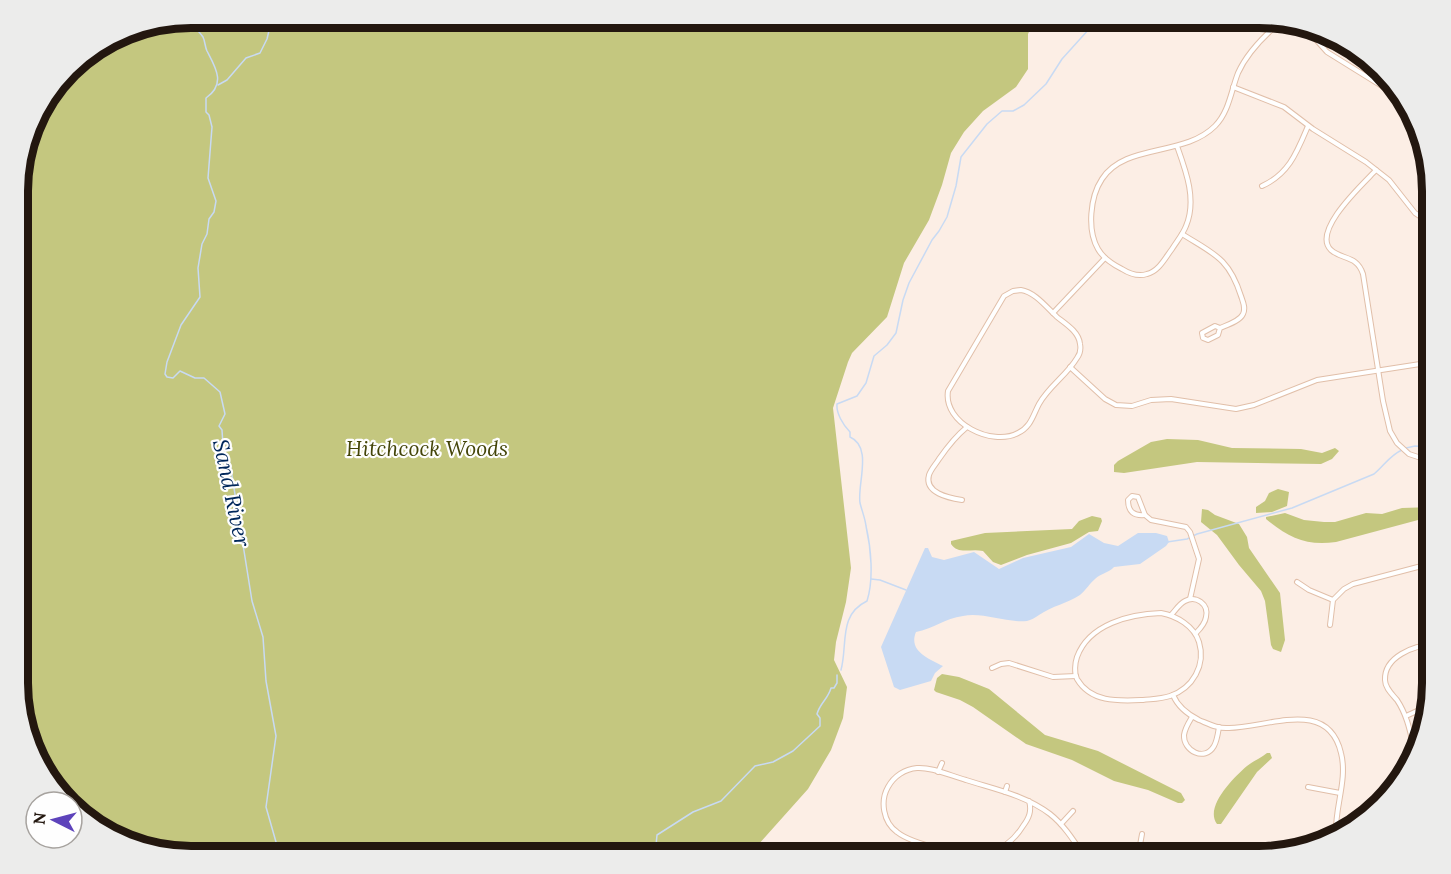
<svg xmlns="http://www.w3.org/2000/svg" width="1451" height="874" font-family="Lora,serif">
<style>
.green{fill:#c4c77f}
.water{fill:#c8daf3}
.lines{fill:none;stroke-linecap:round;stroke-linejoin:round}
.stream{stroke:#c8daf3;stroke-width:1.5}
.minor-casing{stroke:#e1bfa9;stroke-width:6}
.minor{stroke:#fff;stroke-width:4}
.labels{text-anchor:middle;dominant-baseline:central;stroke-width:4.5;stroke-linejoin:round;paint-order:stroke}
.park-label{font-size:21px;font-style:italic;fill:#434408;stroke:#fefefe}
.water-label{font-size:22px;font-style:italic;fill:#00275a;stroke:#fefefe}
.rim{fill:none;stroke:#23170f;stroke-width:8}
</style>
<rect width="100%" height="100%" fill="#fceee5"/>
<!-- green -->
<g class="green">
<path d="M192,18H1035L1028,34V69L1016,87L983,111L964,132L951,153L942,185L929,220L904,263L887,317L852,353L848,362L833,408L851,568L846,602L836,642L834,660L847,687L843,718L831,750L808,789L758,845L737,856H192L96,827L47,778L19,704V170L36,115L77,61L126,31Z"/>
<path d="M1167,439L1198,440L1232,448L1301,449L1322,453L1335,448L1339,451L1332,459L1321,464L1197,462L1124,473L1114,472V465L1118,461L1151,442Z"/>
<path d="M1278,489L1289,492L1287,506L1272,512L1256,513V507L1265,501L1269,493Z"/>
<path d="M1433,507V516L1336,542C1306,546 1289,538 1266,519V517L1285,513L1304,520L1324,522H1335L1366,513L1382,514L1402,508Z"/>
<path d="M1202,509L1208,510L1215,515L1239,524L1247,537L1249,548L1280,593L1285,640L1281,652L1273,649L1271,645L1265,601L1261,591L1239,565L1217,535L1201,522Z"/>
<path d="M1092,516L1101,518L1102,521L1098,531L1089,532L1071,543L1027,555L1001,565L993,562L983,551C971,548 958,555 951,544V541L985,533L1072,529L1079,521Z"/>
<path d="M942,674L959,677L989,689L1045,735L1098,751L1181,793L1185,800L1182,803H1178L1148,790L1114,781L1072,760L1026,744L973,707L960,700L936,692L934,690L937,678Z"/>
<path d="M1267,753H1270L1272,758L1257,772L1221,824H1217C1204,807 1234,777 1247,766C1253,761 1261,758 1267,753Z"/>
</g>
<!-- water -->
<path class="water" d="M1138,533H1156L1167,536L1169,542L1166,546L1140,564L1114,567C1109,573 1101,573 1095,579C1090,583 1086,590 1080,595C1068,603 1052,606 1039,615C1035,618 1031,620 1027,621C1005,623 983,612 963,616C945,618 933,629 916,632C908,651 929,659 943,666L935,673L931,681L900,690L894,687L881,647L925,548H928L932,557L944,560L974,552L999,569L1023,558L1071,547L1089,534L1104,543L1118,546Z"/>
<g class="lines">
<!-- stream -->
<g class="stream">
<path d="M187,19C192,25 199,31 203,37C205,41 205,47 207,51C216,68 226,84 206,98V112L209,115L212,127L208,178L216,201L214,212L209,219L207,234L202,244L198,268L200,297L181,325L167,362L165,374L167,377L173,378L180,371L195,378H204L220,392L225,414L219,426L222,430L224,461L230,463L252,601L263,637L266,681L276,736L266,807L280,856"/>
<path d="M218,85L227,80L246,58L260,53L267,39L272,18"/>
<path d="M1406,448L1415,446L1433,447"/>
<path d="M1167,542L1187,539L1197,534L1292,508L1374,474C1384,466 1390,455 1402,450"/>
<path d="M871,579L880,580L906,590"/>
<path d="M841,670C848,644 838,615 867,601C874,579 871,548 866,526C865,518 862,511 860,503C857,484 873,447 850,437V432C843,425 836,413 837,404L857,396L866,383L874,356L887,345L896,333L903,300L909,283L932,240L939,231L947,217L956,186L961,157L987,124L1002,111H1013L1024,105L1046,84L1062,59L1099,18"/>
<path d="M655,856L657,835L693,812L721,801L755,766L773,762L793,751L820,726V718L817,714C820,703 828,699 831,688H834L837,683V675"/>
</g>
<!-- minor casing -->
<g class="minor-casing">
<g id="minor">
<path d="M1310,33L1327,52L1406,101"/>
<path d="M1233,87L1284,107L1313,129L1366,162L1389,180L1415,213L1433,225"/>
<path d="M1177,146C1186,171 1197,200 1186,226C1183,234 1177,241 1172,249C1165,258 1159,271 1147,274C1138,277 1130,274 1122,269C1112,264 1103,258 1098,249C1087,230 1090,197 1102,179C1125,143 1184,157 1215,126C1229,112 1231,91 1238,73C1246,55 1263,37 1278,24"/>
<path d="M1376,170C1364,183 1311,231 1331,250C1342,260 1357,255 1363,274L1383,401L1390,431L1397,443L1409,454L1433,462"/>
<path d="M1262,186C1289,174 1297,152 1308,126"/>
<path d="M1182,234C1214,254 1229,258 1241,296C1243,302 1246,308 1243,314C1240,321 1227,325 1220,328L1215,326L1202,333L1203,338L1208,340L1218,335L1220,328"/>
<path d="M1429,282L1433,277"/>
<path d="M1021,290C1035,292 1047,308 1057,317C1066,324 1079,332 1080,344C1081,349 1080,354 1077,358C1067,375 1049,386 1039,404C1033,415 1031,427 1018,433C992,447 943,423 948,391L1004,296L1013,291Z"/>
<path d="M1053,313L1105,258"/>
<path d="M1070,367L1105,399L1116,405L1132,406L1151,400L1171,399L1236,409L1254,405L1317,380L1433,362"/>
<path d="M1132,496L1138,497L1145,515C1134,516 1128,512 1128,500Z"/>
<path d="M962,500C949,498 924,493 929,475C931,469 936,464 939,459C948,446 956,436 967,427"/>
<path d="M1145,515L1151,520L1186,527L1190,532L1199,559L1190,599"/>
<path d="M1297,582L1309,590L1333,600"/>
<path d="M1161,613C1177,616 1194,626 1199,642C1206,665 1193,688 1170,696C1161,699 1152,699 1143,700C1119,701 1091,703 1077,679C1074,673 1075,663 1077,657C1089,624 1130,614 1161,613Z"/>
<path d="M1171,615C1175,611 1179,604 1185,601C1196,595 1209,604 1206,617C1205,624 1200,629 1196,633"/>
<path d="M1330,625L1333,600L1344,589L1353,584L1433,563"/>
<path d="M992,668L1001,664L1009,663L1053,677L1076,676"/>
<path d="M1173,695C1178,707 1187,714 1199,720C1209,724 1218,729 1229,728C1267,728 1328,697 1341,753C1348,780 1334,809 1336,836"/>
<path d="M1406,716L1428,706"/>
<path d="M1192,717C1189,722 1185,728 1184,735C1183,751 1205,762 1214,746C1217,741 1218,733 1219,727"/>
<path d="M1414,748C1410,731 1407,715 1397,700C1392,694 1385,688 1385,680C1384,657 1414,645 1433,645"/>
<path d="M938,772L942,763"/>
<path d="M1308,787L1340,793"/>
<path d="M1005,792L1007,786"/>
<path d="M1029,801C1032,811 1029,818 1023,826C1015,839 1003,849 988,853C969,858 912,844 897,832C883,822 880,801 888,787C894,776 905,769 917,768C933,767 951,776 966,780C994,789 1025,795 1050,814C1064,825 1074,841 1084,856"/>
<path d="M1061,824L1073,811"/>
<path d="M1265,846L1274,855"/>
<path d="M1138,856L1142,834"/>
</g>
</g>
<!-- minor -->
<use href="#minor" class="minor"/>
</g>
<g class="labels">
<!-- park labels -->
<g class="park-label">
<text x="427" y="448">Hitchcock Woods</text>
</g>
<!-- water labels -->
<g class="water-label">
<text transform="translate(232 493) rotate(78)">Sand River</text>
</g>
</g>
<!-- crop -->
<path d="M0 0H1451V874H0ZM191 28H1259A163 163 0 0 1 1422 191V683A163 163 0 0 1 1259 846H191A163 163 0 0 1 28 683V191A163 163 0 0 1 191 28Z" fill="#ececeb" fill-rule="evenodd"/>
<path class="rim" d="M191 28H1259A163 163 0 0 1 1422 191V683A163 163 0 0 1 1259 846H191A163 163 0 0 1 28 683V191A163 163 0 0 1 191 28Z"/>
<!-- north arrow -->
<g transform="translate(54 820) rotate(276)"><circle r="28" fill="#fefefe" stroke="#a6a29e" stroke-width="1.5"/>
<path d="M0-4.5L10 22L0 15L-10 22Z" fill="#5d43bb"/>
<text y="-9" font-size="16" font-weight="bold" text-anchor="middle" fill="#23170f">N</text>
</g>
</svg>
